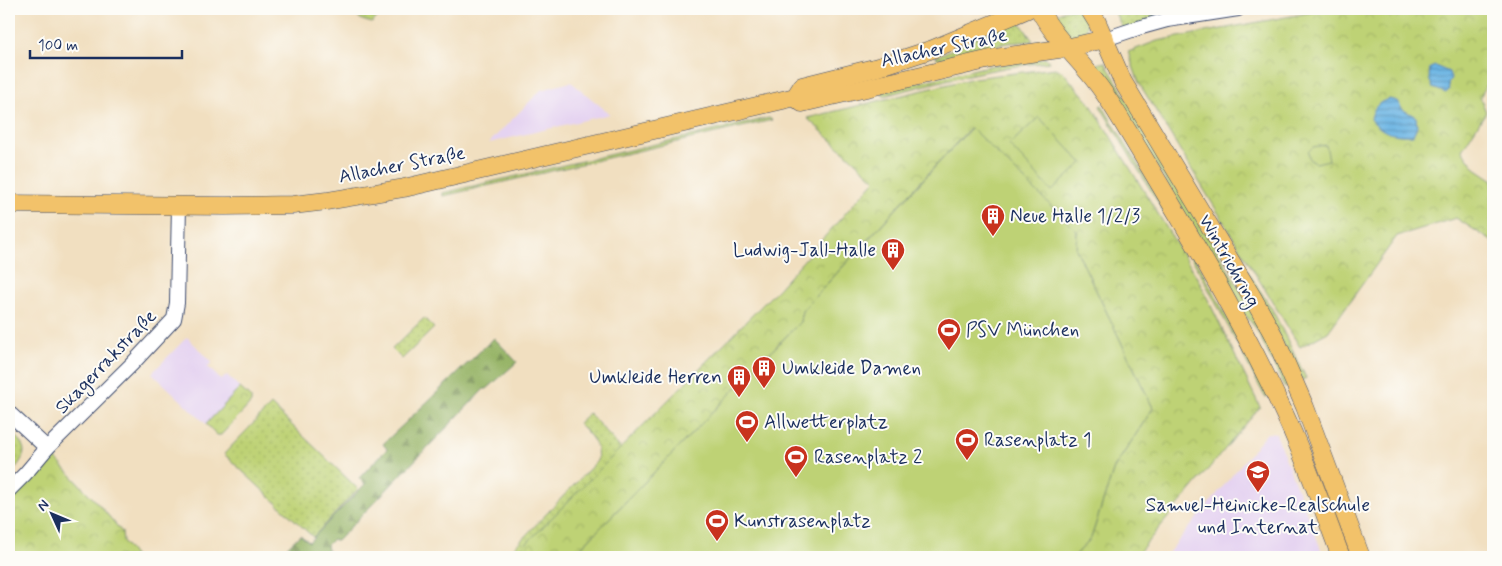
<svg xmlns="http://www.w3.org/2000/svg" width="1502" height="566" font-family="Mynerve,sans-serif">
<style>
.built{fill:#e5d3f1}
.grass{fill:url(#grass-dots);stroke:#6c806a}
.forest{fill:url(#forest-firs);stroke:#587262}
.park{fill:url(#park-crowns);stroke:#6c806a}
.pitch{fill:#bed275;stroke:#6c806a}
.water{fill:url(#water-rules);stroke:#4472a1}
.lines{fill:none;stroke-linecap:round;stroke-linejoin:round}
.minor-casing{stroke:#3b496d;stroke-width:16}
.major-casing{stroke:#3b496d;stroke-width:19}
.minor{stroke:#fff;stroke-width:14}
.major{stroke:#f2c26a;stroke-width:18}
.labels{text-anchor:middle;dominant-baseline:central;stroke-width:4;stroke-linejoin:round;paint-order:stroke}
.street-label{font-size:19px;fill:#1b2f5e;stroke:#fdfcf7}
.poi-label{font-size:19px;fill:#1b2f5e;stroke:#fdfcf7;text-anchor:start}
</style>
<defs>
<pattern id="grass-dots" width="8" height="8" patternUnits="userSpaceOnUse" patternTransform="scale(1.25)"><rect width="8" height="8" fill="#bed275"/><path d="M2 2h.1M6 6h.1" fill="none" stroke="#a3b568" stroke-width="1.8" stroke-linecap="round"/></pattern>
<pattern id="forest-firs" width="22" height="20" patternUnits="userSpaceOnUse" patternTransform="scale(1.25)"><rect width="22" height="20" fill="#96b466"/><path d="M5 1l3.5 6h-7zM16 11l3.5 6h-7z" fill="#7a9357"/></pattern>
<pattern id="park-crowns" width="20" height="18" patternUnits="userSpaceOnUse" patternTransform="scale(1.25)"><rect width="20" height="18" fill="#bed275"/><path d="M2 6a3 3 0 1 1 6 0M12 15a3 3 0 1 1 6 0" fill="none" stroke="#a3b568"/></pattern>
<pattern id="water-rules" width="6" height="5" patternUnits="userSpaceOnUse" patternTransform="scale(1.25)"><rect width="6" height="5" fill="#6cb5e4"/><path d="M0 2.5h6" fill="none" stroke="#5894bc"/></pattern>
</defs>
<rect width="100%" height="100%" fill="#fdfcf7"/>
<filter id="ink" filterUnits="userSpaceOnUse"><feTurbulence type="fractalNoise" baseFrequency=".02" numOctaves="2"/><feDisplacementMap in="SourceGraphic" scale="10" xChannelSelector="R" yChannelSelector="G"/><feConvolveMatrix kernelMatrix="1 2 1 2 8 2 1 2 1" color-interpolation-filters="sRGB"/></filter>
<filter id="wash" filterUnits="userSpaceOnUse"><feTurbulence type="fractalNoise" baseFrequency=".0096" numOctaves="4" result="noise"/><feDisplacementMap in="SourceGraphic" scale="20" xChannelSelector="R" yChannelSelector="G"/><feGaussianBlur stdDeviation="1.12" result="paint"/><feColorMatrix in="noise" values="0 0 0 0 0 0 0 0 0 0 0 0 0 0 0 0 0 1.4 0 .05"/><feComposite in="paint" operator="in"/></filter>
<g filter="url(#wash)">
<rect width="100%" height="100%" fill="#f1dfc0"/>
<!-- built -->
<g class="built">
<path d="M571,82L610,114L489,143L541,90Z"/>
<path d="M187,337L212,362L208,367L221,380L227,375L240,388L206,424L152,373Z"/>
<path d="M1267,433L1276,434L1324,557H1165Z"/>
</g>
<!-- grass -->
<g class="grass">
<path d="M1070,9H1078C1082,13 1086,17 1087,22C1088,31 1078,42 1068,36C1064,33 1059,25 1055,21C1056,12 1062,11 1070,9Z"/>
<path d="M1113,9H1212L1123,29Z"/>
<path d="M1017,18L1033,41L1007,43L938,59L936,57Z"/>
<path d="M1046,58L1049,62C992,67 938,82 883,96L882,91L989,66Z"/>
<path d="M1105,62L1255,315L1289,386L1285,388L1256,328L1244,314L1147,150L1092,65Z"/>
<path d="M1102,105L1200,267L1269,396L1265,397L1198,269L1100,106Z"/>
<path d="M769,118L772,120L443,196V193Z"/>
<path d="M1243,264L1272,309L1306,378L1302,380L1242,265Z"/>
<path d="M424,318L434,328L402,359L392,349Z"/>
<path d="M271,405L358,489L313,537L224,454Z"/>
<path d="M589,413L622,450L555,557H505L597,461C600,443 589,434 578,423Z"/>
<path d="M9,430C26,446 30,452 13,471L12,465L9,462Z"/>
</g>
<!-- forest -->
<path class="forest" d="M494,338L517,362L487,389H484L337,541L333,539L327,545L328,551L322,557H277L300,535L309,542L365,484L359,478L387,449L383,444Z"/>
<!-- park -->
<g class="park">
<path d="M349,9H385L372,23L362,20Z"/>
<path d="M1329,9H1493V74L1480,97L1486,112L1462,150L1475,168L1493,180V242L1456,218L1397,236L1328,332L1300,347L1139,83L1128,52L1157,41Z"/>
<path d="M1056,68L1063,72L1090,103L1198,279L1260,407L1135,557H1074L1091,538L1114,468L1153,408L1076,249L1077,231L970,128L802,311L800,322L572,557H513L779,288L875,180L807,118L974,78Z"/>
<path d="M240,388L251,398V403L221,435H217L206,424Z"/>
<path d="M56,459L101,507L122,532L123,541L135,557H9V500L45,464H50Z"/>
</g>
<!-- pitch -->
<g class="pitch">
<path d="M1039,117L1082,163L1052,191L1009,145Z"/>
<path d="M971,128L1077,231L1076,249L1153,408L1114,468L1091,538L1074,557H572L800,322L802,311Z"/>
<path d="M1326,145L1329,160L1316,163L1310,160L1308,152L1313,147Z"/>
</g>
<!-- water -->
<g class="water">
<path d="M1435,66L1449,72L1451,79L1448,84L1449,90L1446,93L1433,88L1429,79L1430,68Z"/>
<path d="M1389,99L1397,101L1402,109L1416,117L1417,126L1413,135C1396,136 1382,134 1371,119C1373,108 1378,102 1389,99Z"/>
</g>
</g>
<g filter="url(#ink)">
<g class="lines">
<!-- minor casing -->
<g class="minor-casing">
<g id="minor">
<path d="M1105,39L1138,28L1167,20L1238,9"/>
<path d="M9,413L47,448"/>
<path d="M9,490L25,474L47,448L132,364L174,319L177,303L179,205"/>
</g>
</g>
<!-- major casing -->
<g class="major-casing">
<g id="major">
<path d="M1039,9C1053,36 1074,54 1092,77C1105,93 1116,111 1126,128C1182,221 1238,314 1284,413C1306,460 1323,509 1341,557"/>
<path d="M1089,9L1097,22L1123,82L1254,300L1275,338L1305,407L1361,557"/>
<path d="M795,97L802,103L995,58L1066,48L1105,39"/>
<path d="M9,204L225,206L293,205L327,201L404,188L787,99L795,97L802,86L878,67L933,49L1028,9"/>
</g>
</g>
<!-- minor -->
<use href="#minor" class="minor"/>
<!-- major -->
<use href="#major" class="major"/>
</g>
</g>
<!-- icons -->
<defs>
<g id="building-pin" transform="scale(1.25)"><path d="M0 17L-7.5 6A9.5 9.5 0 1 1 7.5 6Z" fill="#c8321e" stroke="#fdfcf7"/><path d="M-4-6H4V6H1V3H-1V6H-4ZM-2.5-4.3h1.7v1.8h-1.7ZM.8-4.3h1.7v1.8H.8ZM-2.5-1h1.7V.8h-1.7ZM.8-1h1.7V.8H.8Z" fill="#fff"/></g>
<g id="stadium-pin" transform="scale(1.25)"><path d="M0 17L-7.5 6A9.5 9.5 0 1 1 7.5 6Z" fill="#c8321e" stroke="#fdfcf7"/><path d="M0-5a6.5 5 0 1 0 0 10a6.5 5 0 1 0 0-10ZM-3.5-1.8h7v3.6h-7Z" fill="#fff"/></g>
<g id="school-pin" transform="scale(1.25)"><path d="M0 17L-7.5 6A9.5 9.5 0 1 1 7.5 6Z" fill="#c8321e" stroke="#fdfcf7"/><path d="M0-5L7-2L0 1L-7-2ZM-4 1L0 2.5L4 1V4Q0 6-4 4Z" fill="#fff"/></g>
</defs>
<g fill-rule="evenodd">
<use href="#building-pin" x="993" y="216"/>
<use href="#building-pin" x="893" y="250"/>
<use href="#stadium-pin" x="949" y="330"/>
<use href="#building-pin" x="764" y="368"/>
<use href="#building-pin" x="739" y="377"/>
<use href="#stadium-pin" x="747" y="422"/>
<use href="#stadium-pin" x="967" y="440"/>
<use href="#stadium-pin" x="796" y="457"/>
<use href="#school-pin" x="1258" y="472"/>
<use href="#stadium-pin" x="717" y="521"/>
</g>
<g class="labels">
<!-- street labels -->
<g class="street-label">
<text transform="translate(944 48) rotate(-12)">Allacher Straße</text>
<text transform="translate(402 165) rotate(-11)">Allacher Straße</text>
<text transform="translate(1229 261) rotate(60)">Wintrichring</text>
<text transform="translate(106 362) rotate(-46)">Skagerrakstraße</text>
</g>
<!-- poi labels -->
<g class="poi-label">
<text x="1010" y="216">Neue Halle 1/2/3</text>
<text x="876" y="250" text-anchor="end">Ludwig-Jall-Halle</text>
<text x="966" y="330">PSV München</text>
<text x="782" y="368">Umkleide Damen</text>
<text x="722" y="377" text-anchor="end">Umkleide Herren</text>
<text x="764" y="422">Allwetterplatz</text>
<text x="984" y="440">Rasenplatz 1</text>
<text x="814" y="457">Rasenplatz 2</text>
<text x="1258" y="505" text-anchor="middle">Samuel-Heinicke-Realschule<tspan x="1258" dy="22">und Internat</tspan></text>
<text x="734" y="521">Kunstrasenplatz</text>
</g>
</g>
<!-- margin -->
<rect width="1502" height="566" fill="none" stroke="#fdfcf7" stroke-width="30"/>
<!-- north arrow -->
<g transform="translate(52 514) rotate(314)" stroke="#fdfcf7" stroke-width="4" paint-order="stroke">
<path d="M0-4L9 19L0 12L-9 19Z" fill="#1b2f5e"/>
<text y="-8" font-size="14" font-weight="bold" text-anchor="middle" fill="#1b2f5e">N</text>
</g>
<!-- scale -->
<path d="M30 50v8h152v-8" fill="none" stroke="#1b2f5e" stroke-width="2.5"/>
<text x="38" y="50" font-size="15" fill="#1b2f5e" stroke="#fdfcf7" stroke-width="4" paint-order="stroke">100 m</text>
</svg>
